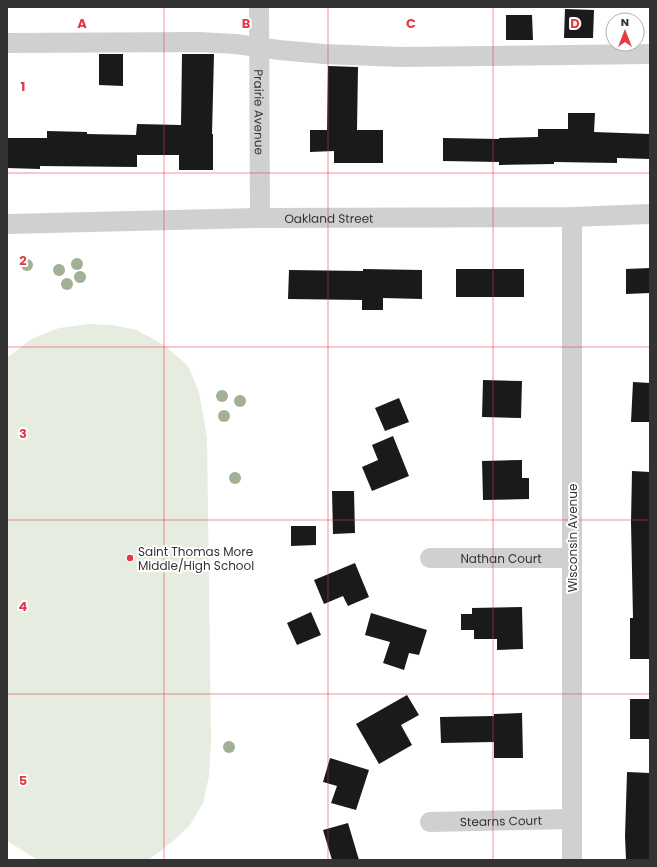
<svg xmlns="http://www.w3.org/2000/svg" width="657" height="867" font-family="Poppins,sans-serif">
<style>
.green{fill:#e6ecdf}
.building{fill:#1a1a1a}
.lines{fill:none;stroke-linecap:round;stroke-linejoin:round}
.minor{stroke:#d0d0d0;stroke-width:20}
.tree{fill:#a2b095}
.grid{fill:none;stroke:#e63946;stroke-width:1;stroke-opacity:0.55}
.poi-dot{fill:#e63946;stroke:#fff;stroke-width:1.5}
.labels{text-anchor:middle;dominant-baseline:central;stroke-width:4;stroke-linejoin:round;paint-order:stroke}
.street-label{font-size:12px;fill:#333;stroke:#fff}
.poi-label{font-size:12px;fill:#333;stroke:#fff;text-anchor:start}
.grid-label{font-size:13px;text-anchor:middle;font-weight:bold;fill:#e63946;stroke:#fff;stroke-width:4;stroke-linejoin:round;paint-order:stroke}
</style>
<rect width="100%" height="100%" fill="#fff"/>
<!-- green -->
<path class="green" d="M88,324L113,325L137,330L164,345L188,366L199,392L207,438L211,740L209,776L203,803L190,825L172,842L151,858L147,860H38L7,841V358L31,339L59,328Z"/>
<!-- building -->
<g class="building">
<path d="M565,9L594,10L593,38H564Z"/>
<path d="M506,15H532L533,40H506Z"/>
<path d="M99,54H123V86L99,85Z"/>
<path d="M182,54H214L212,134H213V170H179V155H137V167L40,166V169L7,168V138H47V131L87,132V134L136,135L137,124L181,125Z"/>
<path d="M328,66L358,67L357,130H383V163H334V151L310,152V130H327Z"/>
<path d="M568,113H595L594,132L650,134V159L617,158V163L554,162V164L499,165V162L443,161V138L499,139V138L538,137V129H568Z"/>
<path d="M650,268V293L626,294V269Z"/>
<path d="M363,269L422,270V299L383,298V310H362V300L288,299L289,270L363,271Z"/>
<rect x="456" y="269" width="68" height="28"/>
<path d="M483,380L522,381L521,418L482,417Z"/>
<path d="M633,382L650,383V422H631Z"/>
<path d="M399,398L409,422L385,431L375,408Z"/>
<path d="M393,436L409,476L372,491L362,467L378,460L372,445Z"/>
<path d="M522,460V478H529V499L483,500L482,461Z"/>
<path d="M632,471L650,472V659H630V618H633L631,522Z"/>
<path d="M332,491H354L355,533L333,534Z"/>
<path d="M291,526H316V545L291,546Z"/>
<path d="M355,563L369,597L348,606L343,596L324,604L314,580Z"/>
<path d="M522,607L523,649L497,650V639H474V630H461V614H472V608Z"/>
<path d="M311,612L321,635L297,645L287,623Z"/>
<path d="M371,613L427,630L419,655L409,653L404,670L383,663L390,642L365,635Z"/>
<path d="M407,695L419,715L401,725L412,745L379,764L356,724Z"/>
<rect x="630" y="699" width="20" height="40"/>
<path d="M522,713L523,758H494V742L441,743L440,717L494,716V714Z"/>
<path d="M330,758L369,770L356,810L331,803L337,786L323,782Z"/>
<path d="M627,772L650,773V860H626L625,836Z"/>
<path d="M348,823L359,860H332L323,830Z"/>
</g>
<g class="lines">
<!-- minor -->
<g class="minor">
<path id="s1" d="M259,7L260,218"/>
<path d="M7,43L199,42L236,44L279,50L324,54L400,57L650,54"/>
<path id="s2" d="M7,224L260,218L572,217L650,214"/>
<path id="s3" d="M430,558H572"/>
<path id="s4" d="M430,822L572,819"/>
<path d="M572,860V217"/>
</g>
</g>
<!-- trees -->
<g class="tree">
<circle cx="77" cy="264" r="6"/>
<circle cx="27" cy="265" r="6"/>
<circle cx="59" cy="270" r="6"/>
<circle cx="80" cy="277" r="6"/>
<circle cx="67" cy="284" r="6"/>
<circle cx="222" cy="396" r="6"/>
<circle cx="240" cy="401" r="6"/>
<circle cx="224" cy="416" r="6"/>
<circle cx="235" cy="478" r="6"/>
<circle cx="229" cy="747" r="6"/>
</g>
<!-- grid -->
<path class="grid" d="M164,7V860M328,7V860M493,7V860M7,173H650M7,347H650M7,520H650M7,694H650"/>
<!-- markers -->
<circle class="poi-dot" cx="130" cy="558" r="4"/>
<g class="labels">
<!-- street labels -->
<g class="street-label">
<text stroke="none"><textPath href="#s1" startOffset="105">Prairie Avenue</textPath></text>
<text stroke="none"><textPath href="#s2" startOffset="322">Oakland Street</textPath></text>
<text transform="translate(572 538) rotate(-90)">Wisconsin Avenue</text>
<text stroke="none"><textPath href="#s3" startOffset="71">Nathan Court</textPath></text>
<text stroke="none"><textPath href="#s4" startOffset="71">Stearns Court</textPath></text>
</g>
<!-- poi labels -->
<g class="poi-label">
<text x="138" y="551">Saint Thomas More<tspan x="138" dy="14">Middle/High School</tspan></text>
</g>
</g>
<g class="grid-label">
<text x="82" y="28">A</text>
<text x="246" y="28">B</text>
<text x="411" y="28">C</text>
<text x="575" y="28">D</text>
<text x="23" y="91">1</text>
<text x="23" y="265">2</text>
<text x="23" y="438">3</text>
<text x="23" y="611">4</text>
<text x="23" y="785">5</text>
</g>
<!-- border -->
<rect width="657" height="867" fill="none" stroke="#333333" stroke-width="16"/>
<!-- north arrow -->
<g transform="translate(625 32)"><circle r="19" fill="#ffffff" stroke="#adadad"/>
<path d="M0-3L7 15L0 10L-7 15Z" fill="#e63946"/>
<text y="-6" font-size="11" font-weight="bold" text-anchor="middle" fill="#333333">N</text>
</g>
</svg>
